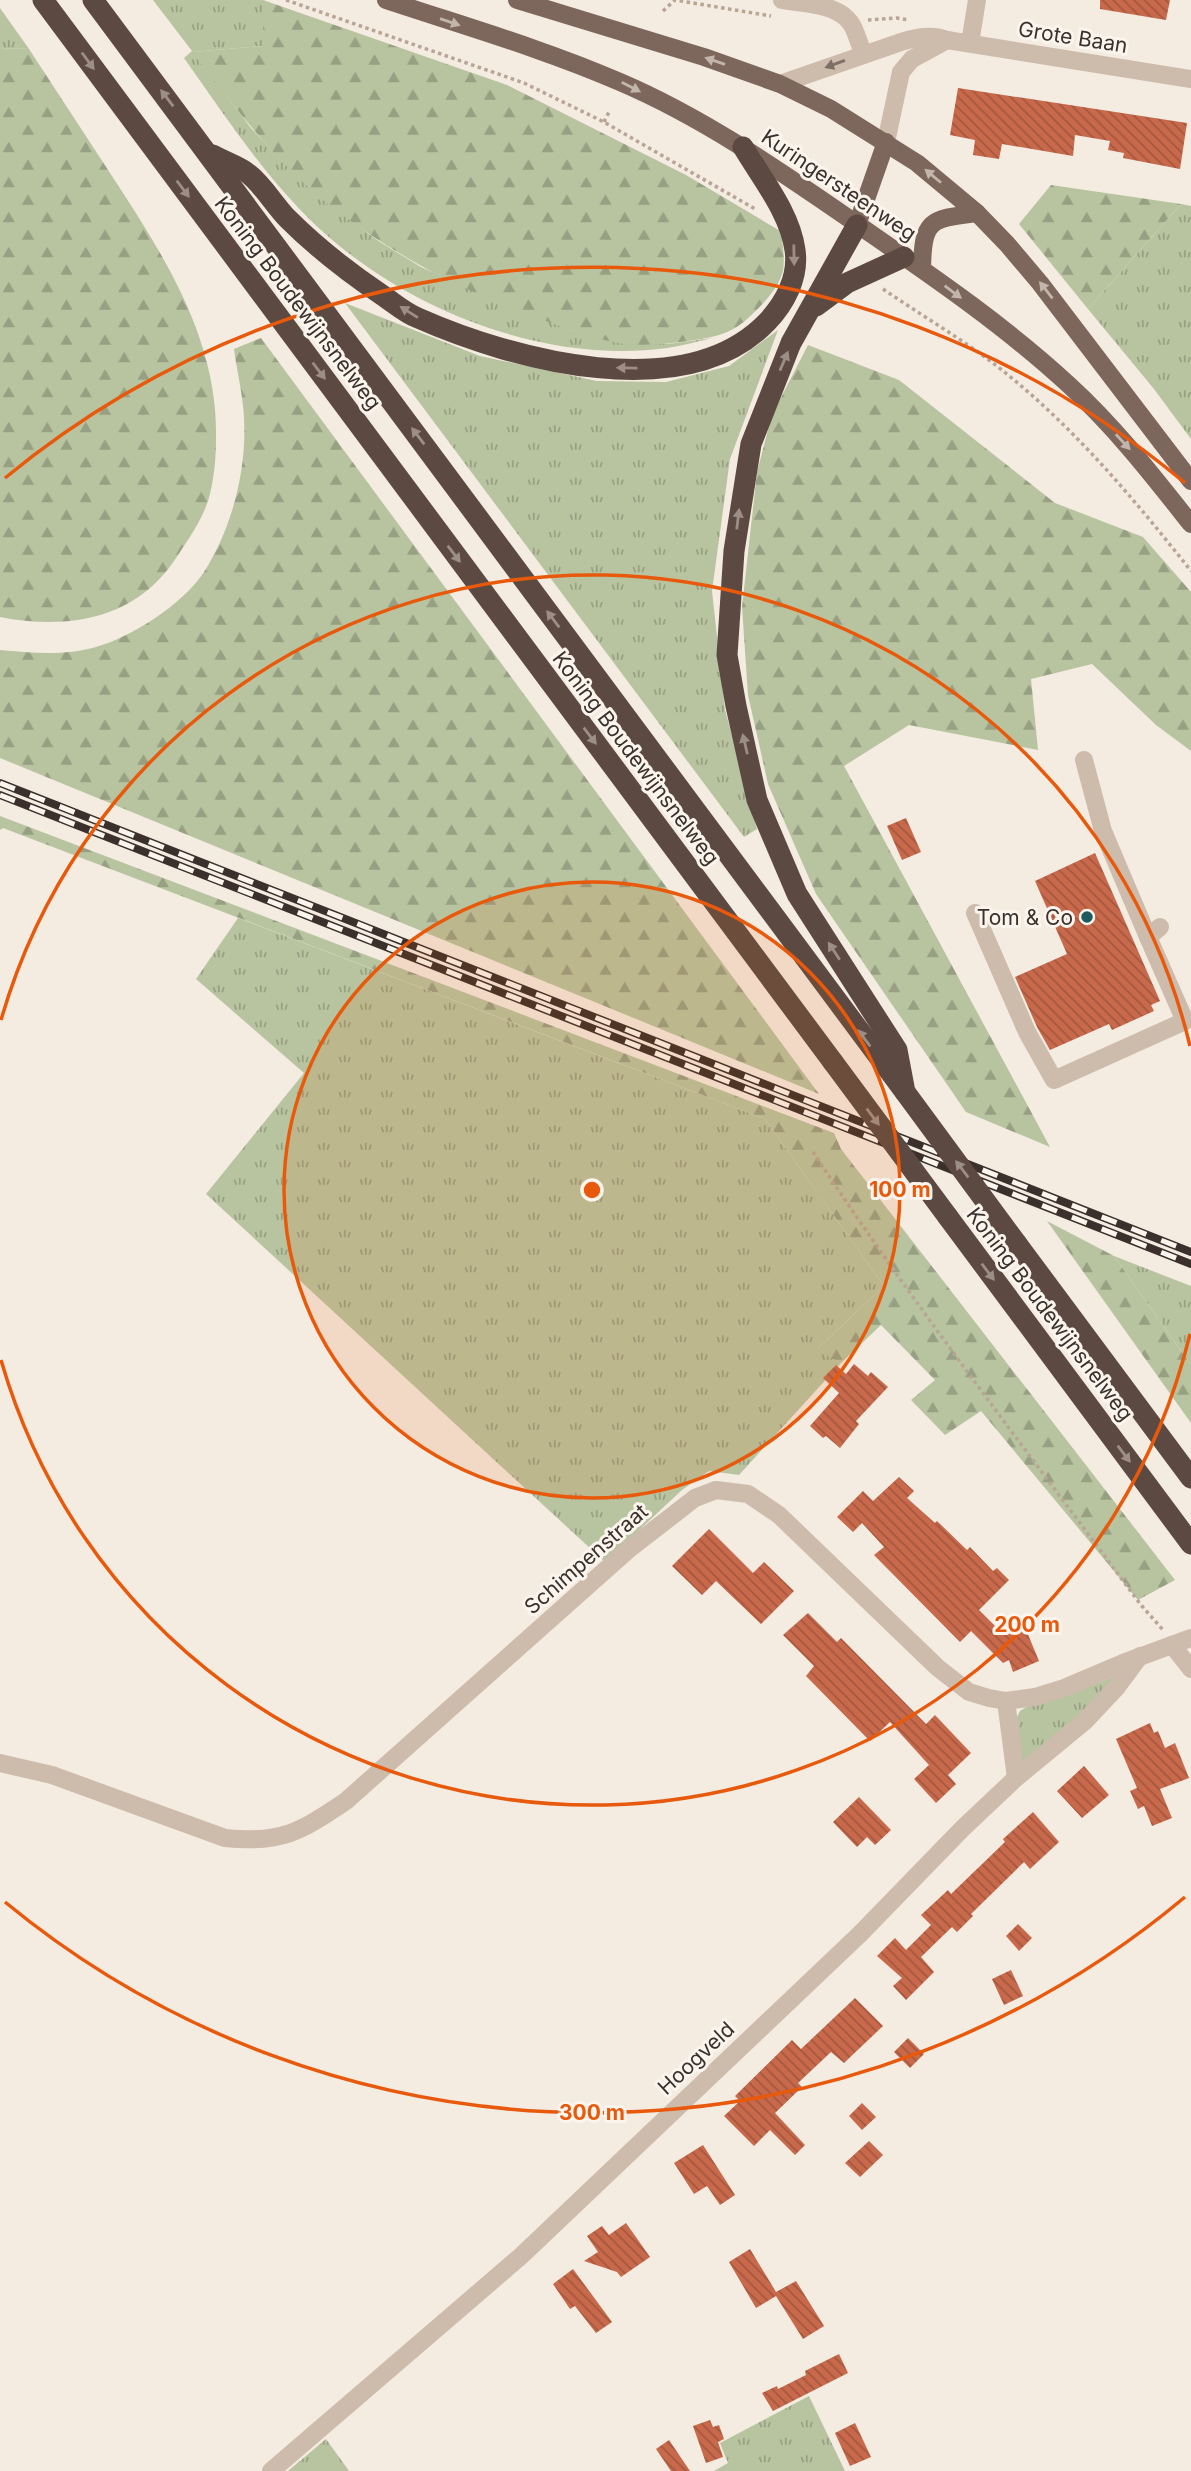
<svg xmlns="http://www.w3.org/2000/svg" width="1191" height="2471" font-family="Inter,sans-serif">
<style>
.grass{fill:url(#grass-tufts)}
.forest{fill:url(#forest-firs)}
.building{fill:url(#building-back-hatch)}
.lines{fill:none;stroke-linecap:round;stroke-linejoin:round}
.path{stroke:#b9a596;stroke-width:3.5;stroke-dasharray:3.5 3.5;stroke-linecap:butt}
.minor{stroke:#cdbbac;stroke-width:18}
.major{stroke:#7d675c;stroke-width:18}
.highway{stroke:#5c4a42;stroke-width:21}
.rail-casing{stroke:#3b302b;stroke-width:8}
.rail{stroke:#fbf5ee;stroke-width:5;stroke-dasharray:16;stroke-linecap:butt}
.highway-bridge{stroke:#5c4a42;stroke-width:21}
.oneway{fill:#c2b5ac}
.oneway2{fill:#9c8e87}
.oneway3{fill:#7d6f65}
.ring{fill:none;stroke:#e8590c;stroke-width:3.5}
.poi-dot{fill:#1f5a5e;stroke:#fbf5ee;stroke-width:2.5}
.labels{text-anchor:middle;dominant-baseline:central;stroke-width:6;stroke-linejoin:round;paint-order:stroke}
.street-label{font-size:21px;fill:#3b302b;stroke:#fbf5ee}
.poi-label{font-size:21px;fill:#3b302b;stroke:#fbf5ee;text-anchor:end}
.centre{fill:#e8590c;stroke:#fbf5ee;stroke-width:3.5}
.ring-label{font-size:21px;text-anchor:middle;font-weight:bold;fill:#e8590c;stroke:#fbf5ee;stroke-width:6;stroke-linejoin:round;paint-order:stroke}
</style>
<defs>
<pattern id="grass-tufts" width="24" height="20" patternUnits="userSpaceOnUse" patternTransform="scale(1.75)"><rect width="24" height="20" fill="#b8c4a0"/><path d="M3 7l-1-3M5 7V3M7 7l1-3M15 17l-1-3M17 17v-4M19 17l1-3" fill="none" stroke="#97a083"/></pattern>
<pattern id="forest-firs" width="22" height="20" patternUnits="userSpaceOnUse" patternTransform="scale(1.75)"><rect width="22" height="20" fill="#b8c4a0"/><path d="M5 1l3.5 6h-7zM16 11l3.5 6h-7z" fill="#97a083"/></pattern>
<pattern id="building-back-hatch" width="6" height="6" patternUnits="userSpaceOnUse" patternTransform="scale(1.75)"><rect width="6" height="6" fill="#c8694b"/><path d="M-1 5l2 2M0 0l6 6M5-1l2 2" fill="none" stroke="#a4573f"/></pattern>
</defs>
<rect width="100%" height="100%" fill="#f4ebe1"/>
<!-- grass -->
<g class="grass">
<path d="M153,0H263V46L193,52L251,128L293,172L335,209L380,242L421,267L571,330L621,343L668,344L713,338C698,341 682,346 667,348C535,366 381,300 293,202C252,158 219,107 184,58L192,51Z"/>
<path d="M0,8L29,49L0,48Z"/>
<path d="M1181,204L1191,206V439L1154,389L1088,309Z"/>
<path d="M345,303L480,356L597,381L666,382L729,366L778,330L730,459L712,591L725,710L757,829L744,837Z"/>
<path d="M238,918L765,1119L884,1286L817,1349L841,1363L739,1475L709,1471L682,1490L605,1562L206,1194L304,1073L196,979Z"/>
<path d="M1114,1256L1191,1286V1365Z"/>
<path d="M1115,1676L1117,1680L1069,1727L1025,1761L1020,1760L1017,1717L1020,1711L1028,1706L1061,1698Z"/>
<path d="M809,2396L845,2471H714L728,2463L720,2443Z"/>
<path d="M326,2439L349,2471H288Z"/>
</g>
<!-- forest -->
<g class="forest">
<path d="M263,0L507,85L686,175L782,232C782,244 786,263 782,274C776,292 760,307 746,320C729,335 710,338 688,341C666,344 641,347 619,343C592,338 564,328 538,318C463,291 403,260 338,212C280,168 236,109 192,52L263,46Z"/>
<path d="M0,48L29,49C56,90 83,132 110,173C163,254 218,338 216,438C216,459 214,481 208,501C201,522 186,543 174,561C134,620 66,630 0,617Z"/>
<path d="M1051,185L1181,204L1088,309L1019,224Z"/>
<path d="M261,338L819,1094L0,758V650C31,653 65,656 96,647C132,637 183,604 204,572C232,528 247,470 244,418C243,395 237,372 234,349Z"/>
<path d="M808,345L899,380L1055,503L1143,537L1191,592V751L1156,725L1092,664L1031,679L1038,750L909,725L844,766L1050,1147L966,1112L816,894L768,784L748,695L742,607L757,472L772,415Z"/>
<path d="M0,816L834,1133L841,1149L1175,1580L1138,1600L981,1411L945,1435L911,1400L935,1380L881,1325L841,1363L816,1350L884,1286L765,1119L3,828L0,830Z"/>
<path d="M1047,1221L1114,1256L1191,1365V1423Z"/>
</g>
<!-- building -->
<g class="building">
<path d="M1100,0H1170L1166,20L1100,9Z"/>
<path d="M958,88L1187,123L1180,169L1123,158L1124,153L1108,150L1110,141L1075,135L1073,156L1002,144L999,159L973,155L975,140L950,135Z"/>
<path d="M906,818L921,852L902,860L887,826Z"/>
<path d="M1095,853L1160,1001L1151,1005L1154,1011L1112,1030L1109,1024L1050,1050L1037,1027L1015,977L1067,954L1035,881Z"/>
<path d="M854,1364L868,1376L871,1372L888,1387L856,1421L859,1424L840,1448L826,1436L823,1438L810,1426L839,1393L823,1378L836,1365L846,1374Z"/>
<path d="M899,1477L914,1491L907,1498L935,1523L937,1521L967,1550L970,1547L993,1571L997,1568L1009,1580L979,1610L999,1630L1022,1620L1039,1661L1013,1672L1009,1660L1003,1663L971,1631L960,1642L874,1555L884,1547L862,1523L853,1532L837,1517L863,1491L873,1501Z"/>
<path d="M709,1529L753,1573L764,1562L794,1591L761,1624L716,1581L702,1595L672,1566Z"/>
<path d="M808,1613L837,1642L841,1638L926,1724L935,1715L971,1753L948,1775L956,1784L936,1803L914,1779L929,1765L890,1722L870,1741L806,1676L814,1666L783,1635Z"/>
<path d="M1150,1723L1154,1733L1158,1731L1165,1748L1175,1743L1189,1778L1160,1789L1172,1818L1152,1826L1144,1806L1138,1809L1130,1791L1137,1788L1116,1739Z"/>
<path d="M1084,1766L1109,1795L1082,1818L1057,1791Z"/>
<path d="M859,1797L891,1830L875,1845L867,1837L857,1847L833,1822Z"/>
<path d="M1033,1812L1059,1842L1030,1869L1024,1862L971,1914L973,1916L957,1932L952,1927L921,1957L934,1972L906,2000L893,1986L902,1978L877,1956L895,1938L906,1950L931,1925L921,1915L948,1890L951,1894L1005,1842L1003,1839Z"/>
<path d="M1018,1924L1032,1938L1019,1951L1006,1936Z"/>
<path d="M1011,1970L1023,1996L1004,2005L992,1979Z"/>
<path d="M855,1998L883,2026L844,2063L831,2052L798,2083L802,2087L775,2113L805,2145L795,2155L770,2130L754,2146L724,2116L740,2101L735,2096L792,2040L801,2049Z"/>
<path d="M908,2038L924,2054L910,2068L894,2052Z"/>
<path d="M862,2103L876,2117L862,2130L849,2116Z"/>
<path d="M869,2141L883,2155L860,2177L845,2163Z"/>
<path d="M703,2145L735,2195L720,2205L707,2186L694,2194L674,2163Z"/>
<path d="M626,2223L650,2257L621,2277L617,2272L584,2261L598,2252L587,2236L602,2226L609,2235Z"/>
<path d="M750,2249L776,2292L796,2281L824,2326L803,2339L776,2296L756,2308L729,2262Z"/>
<path d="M573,2269L612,2322L596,2333L575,2306L570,2309L553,2284Z"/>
<path d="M839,2354L848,2373L773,2411L762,2393L777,2386L778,2389L806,2375L805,2371Z"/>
<path d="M710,2420L713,2427L719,2425L724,2439L718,2442L723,2457L706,2463L693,2426Z"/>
<path d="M855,2423L871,2457L850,2466L835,2433Z"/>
<path d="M669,2440L690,2471H671L656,2449Z"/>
</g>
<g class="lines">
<!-- path -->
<g class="path">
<path d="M286,0L524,83L604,122L755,209"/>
<path d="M663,11L675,0L771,16"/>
<path d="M868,20L897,18L909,20"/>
<path d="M604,122L609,112"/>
<path d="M883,289C918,313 955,335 989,360C1067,419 1131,495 1191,571"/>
<path d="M813,1152C915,1307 1030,1455 1141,1605L1163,1630"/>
</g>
<!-- minor -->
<g class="minor">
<path d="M782,0C805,4 841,3 853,27C857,35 860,45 863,54"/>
<path d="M970,43L977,0"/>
<path d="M780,84L901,42C916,37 932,34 947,40L1191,79"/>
<path d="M886,142L901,72L912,59L947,40"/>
<path d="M1084,760L1103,831L1148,937"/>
<path d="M975,913L1027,1032L1054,1080L1185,1021L1148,937L1160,927"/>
<path d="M1172,1645L1191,1669"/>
<path d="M1006,1701L1016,1778"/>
<path d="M0,1763L52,1775L225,1838C282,1844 301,1831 346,1801L628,1550L695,1498L716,1490L748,1494L779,1515L938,1668L969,1692L989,1698L1006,1701L1035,1697L1064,1688L1123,1663L1191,1638"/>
<path d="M271,2471L521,2256L860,1934L963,1828L1016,1778L1085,1721L1117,1687L1140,1656"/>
</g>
<!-- major -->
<g class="major">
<path d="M386,0C464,26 544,49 620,82C702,117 777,169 851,220C926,272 1002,323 1069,385C1115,427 1153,476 1191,524"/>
<path d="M517,0L704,57L780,84L831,109L917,163L977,213L1007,244L1040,283L1191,481"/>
<path d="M857,225L886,142"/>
<path d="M922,269C923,219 930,219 977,213"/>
</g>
<!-- highway -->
<g class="highway">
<path d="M43,0L833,1062"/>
<path d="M93,0L905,1092"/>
<path d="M213,155C223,161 236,165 246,172C262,183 274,205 288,219C317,248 348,272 382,295C394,303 405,313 418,318C513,360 685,407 767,322C785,303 799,277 795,250C790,213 762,179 743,147"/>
<path d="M857,225L791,343L751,444L734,551L727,655L736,706L757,800L797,894L897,1050L904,1087"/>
<path d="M816,306L847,283L904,257"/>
<path d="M948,1217L1191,1544"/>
<path d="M1017,1244L1191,1478"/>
</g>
<!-- rail casing -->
<g class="rail-casing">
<g id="rail">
<path d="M0,783L1191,1252"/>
<path d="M0,795L1191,1264"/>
</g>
</g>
<!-- rail -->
<use href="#rail" class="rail"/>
<!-- highway-bridge -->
<g class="highway-bridge">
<path d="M833,1062L948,1217"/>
<path d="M905,1092L1017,1244"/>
</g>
</g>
<!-- one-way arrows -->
<defs><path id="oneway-solid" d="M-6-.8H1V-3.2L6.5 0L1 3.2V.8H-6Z" transform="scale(1.75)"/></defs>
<g class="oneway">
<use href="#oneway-solid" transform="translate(450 22) rotate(19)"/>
<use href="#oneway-solid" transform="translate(715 61) rotate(-161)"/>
<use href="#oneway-solid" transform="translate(631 87) rotate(27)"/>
<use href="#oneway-solid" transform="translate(933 176) rotate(-140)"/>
<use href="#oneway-solid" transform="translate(1046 290) rotate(-128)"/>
<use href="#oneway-solid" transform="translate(953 292) rotate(37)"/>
<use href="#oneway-solid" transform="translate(1123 442) rotate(47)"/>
</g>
<g class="oneway2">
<use href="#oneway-solid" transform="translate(88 61) rotate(54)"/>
<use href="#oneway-solid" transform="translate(167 98) rotate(-127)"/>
<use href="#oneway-solid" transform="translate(183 189) rotate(53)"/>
<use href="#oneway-solid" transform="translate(794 255) rotate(89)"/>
<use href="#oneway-solid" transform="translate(409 312) rotate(-148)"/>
<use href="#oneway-solid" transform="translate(784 361) rotate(-67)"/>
<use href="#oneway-solid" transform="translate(627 368) rotate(-179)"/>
<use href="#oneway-solid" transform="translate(319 371) rotate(53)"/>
<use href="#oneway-solid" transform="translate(418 436) rotate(-127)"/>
<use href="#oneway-solid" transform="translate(738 519) rotate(-83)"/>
<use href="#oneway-solid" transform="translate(454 554) rotate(53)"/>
<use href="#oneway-solid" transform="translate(553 619) rotate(-127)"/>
<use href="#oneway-solid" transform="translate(590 736) rotate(53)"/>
<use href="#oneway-solid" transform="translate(745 744) rotate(-103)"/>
<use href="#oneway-solid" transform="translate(834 951) rotate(-123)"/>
<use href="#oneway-solid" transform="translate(864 1038) rotate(-127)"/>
<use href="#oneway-solid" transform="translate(873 1117) rotate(53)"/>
<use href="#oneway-solid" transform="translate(962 1169) rotate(-127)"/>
<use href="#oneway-solid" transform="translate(988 1272) rotate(53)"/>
<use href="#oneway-solid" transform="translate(1124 1454) rotate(53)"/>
</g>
<use class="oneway3" href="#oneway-solid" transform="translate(835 64) rotate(160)"/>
<!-- distance rings -->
<circle cx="592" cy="1190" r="308" fill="#e8590c" fill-opacity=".12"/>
<g class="ring">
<circle cx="592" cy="1190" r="308"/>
<path d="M1190 1334A615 615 0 0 1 1 1360M1 1020A615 615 0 0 1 1190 1046"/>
<path d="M1185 1897A923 923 0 0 1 5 1902M5 478A923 923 0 0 1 1185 483"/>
</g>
<!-- markers -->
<circle class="poi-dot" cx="1087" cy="917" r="7"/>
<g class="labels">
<!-- street labels -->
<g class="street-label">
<text transform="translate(1073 37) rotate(9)">Grote Baan</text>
<text transform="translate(839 185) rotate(34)">Kuringersteenweg</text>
<text transform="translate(298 303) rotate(53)">Koning Boudewijnsnelweg</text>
<text transform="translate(636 758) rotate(53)">Koning Boudewijnsnelweg</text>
<text transform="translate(1050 1314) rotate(53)">Koning Boudewijnsnelweg</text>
<text transform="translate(586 1559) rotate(-41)">Schimpenstraat</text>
<text transform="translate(696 2058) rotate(-43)">Hoogveld</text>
</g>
<!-- poi labels -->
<g class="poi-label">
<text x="1073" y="917">Tom &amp; Co</text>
</g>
</g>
<circle cx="592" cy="1190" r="10" class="centre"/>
<g class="ring-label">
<text x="900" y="1197">100 m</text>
<text x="1027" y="1632">200 m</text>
<text x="592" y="2120">300 m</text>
</g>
</svg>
